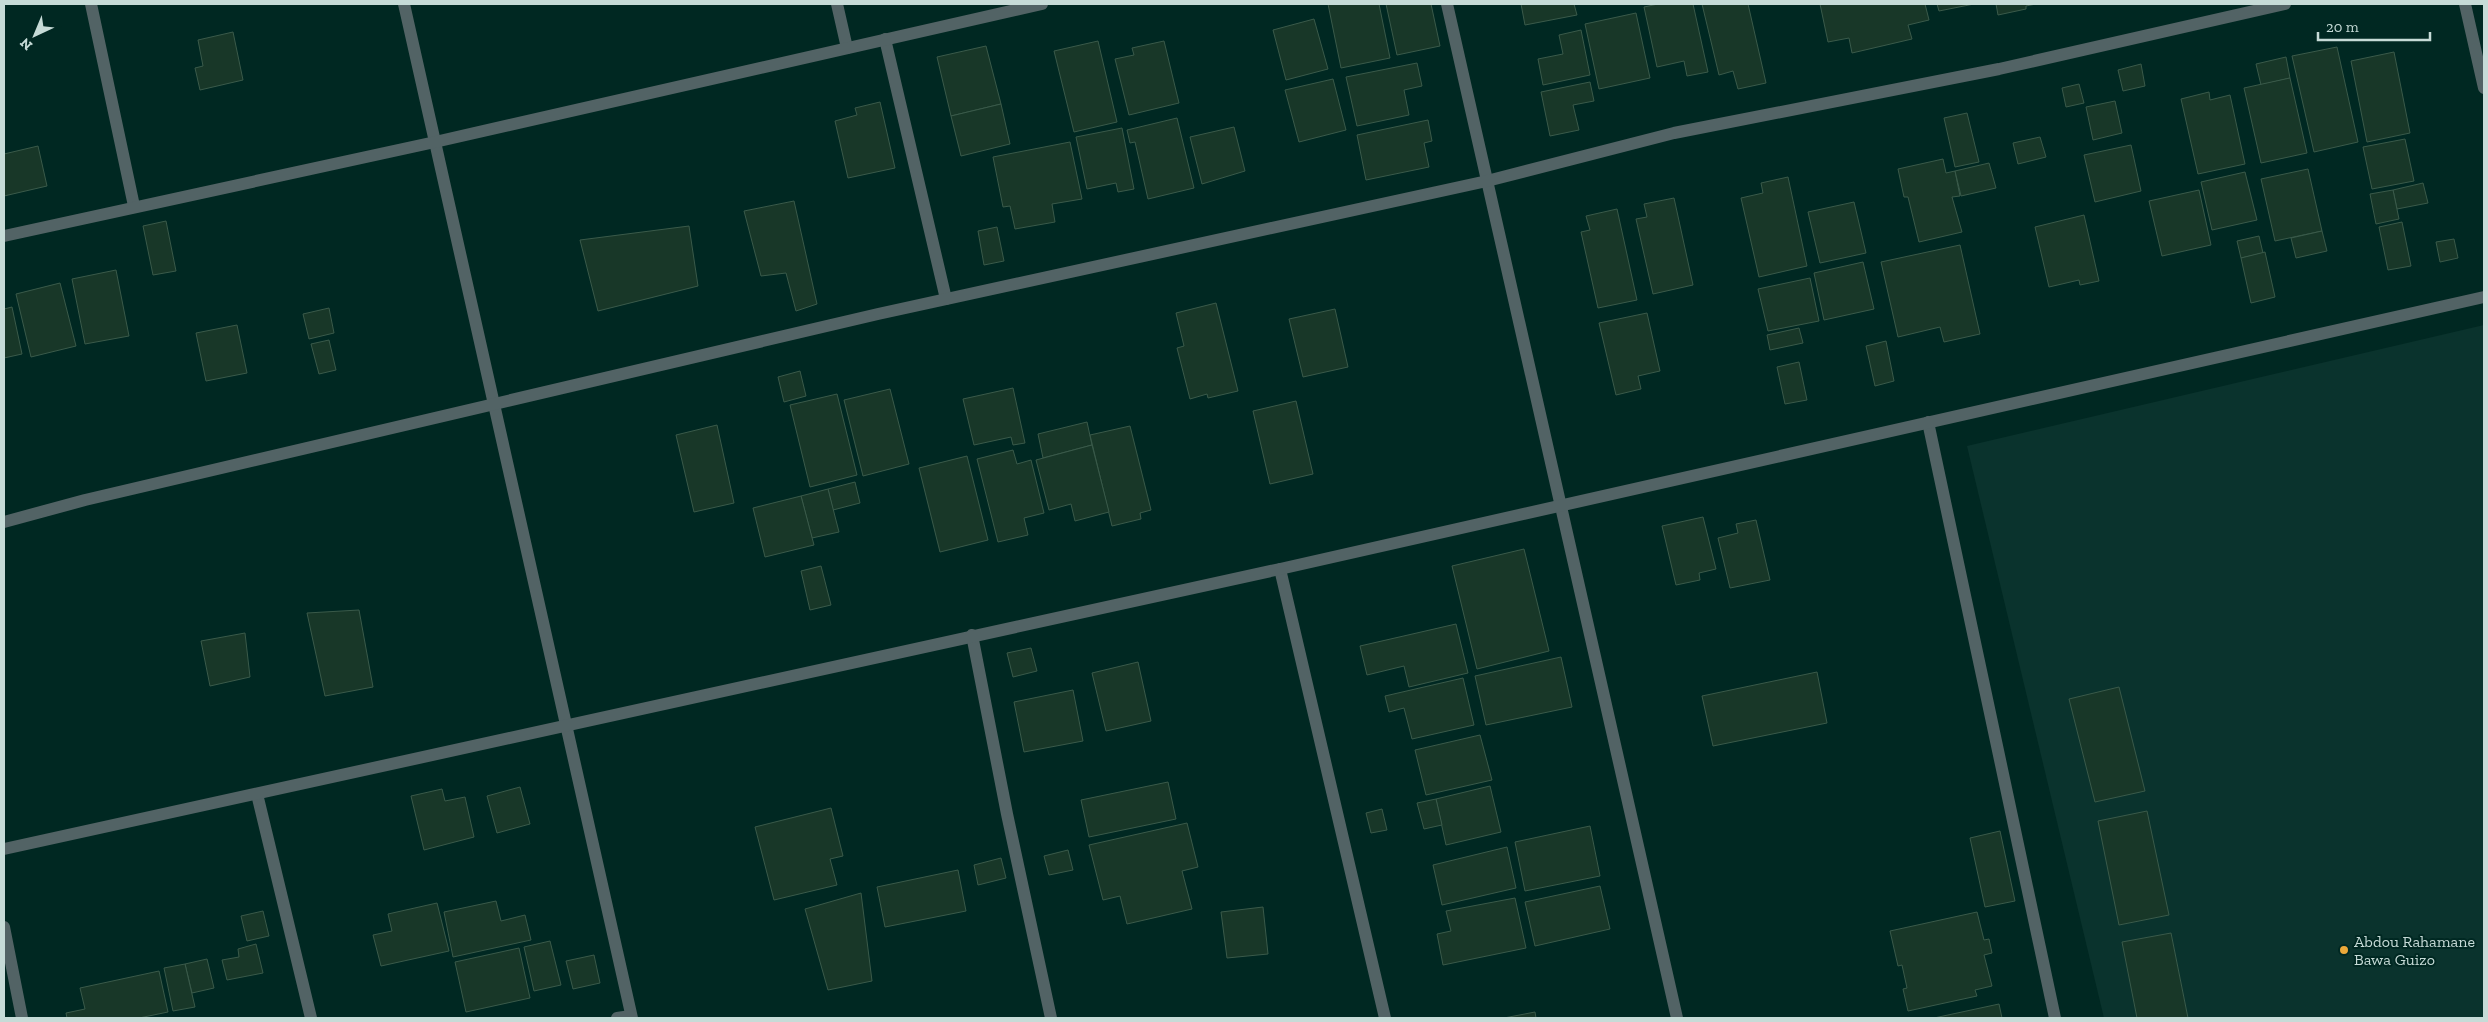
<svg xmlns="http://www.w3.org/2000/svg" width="2488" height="1022" font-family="'Zilla Slab',serif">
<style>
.built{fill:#0a332d}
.building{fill:#183728;stroke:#3a5a4a}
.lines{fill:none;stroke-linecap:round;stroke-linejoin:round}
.minor{stroke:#526365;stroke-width:12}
.poi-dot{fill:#eca93a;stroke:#002822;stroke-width:2}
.labels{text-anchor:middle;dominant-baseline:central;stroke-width:4;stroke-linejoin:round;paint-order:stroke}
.poi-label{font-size:16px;fill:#c6dbd7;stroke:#002822;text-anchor:start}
</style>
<rect width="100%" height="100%" fill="#002822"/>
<!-- built -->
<path class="built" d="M2484,325V1018H2104L1967,446Z"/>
<!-- building -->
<g class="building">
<path d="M1328,4H1379L1390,58L1341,68Z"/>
<path d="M1386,4H1431L1440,46L1397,55Z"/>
<path d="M1521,4H1574L1577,15L1525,25Z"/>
<path d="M1658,4H1693L1708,72L1687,76L1684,61L1657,67L1644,7Z"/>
<path d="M1702,4H1748L1766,83L1738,89L1733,71L1719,75Z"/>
<path d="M1820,4H1925L1929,20L1908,25L1912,39L1852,53L1849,38L1828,42Z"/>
<path d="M1937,4H1974L1939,11Z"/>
<path d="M1996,4H2036L2026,6V9L1998,15Z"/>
<path d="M1636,13L1650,78L1599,89L1585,24Z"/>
<path d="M1314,19L1328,69L1286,80L1273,30Z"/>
<path d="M1581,30L1590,75L1543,85L1538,59L1563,54L1559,35Z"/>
<path d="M233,32L243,80L200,90L195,68L203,66L198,40Z"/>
<path d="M1098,41L1117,122L1074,132L1054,51Z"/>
<path d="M1164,41L1179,103L1129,115L1115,59L1134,55L1132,48Z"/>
<path d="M986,46L1001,104L951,116L937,57Z"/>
<path d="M2337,47L2358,142L2314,152L2292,56Z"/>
<path d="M2394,52L2410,133L2367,142L2351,61Z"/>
<path d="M2286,57L2290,78L2261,85L2256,64Z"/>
<path d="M1417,63L1422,86L1404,90L1409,115L1357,126L1346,77Z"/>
<path d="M2141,64L2145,86L2123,91L2118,70Z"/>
<path d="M2290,78L2307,153L2261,163L2244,88Z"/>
<path d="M1333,79L1346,130L1299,142L1285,90Z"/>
<path d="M1590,82L1594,101L1573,105L1579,130L1550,136L1541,92Z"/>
<path d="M2079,84L2084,103L2066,107L2062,88Z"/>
<path d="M2209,92L2210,100L2230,95L2245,164L2198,174L2181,99Z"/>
<path d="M2115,101L2122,133L2093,140L2086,107Z"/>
<path d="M880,102L895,168L848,178L835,121L857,115L855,108Z"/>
<path d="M1001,104L1010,144L961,156L951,116Z"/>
<path d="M1967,113L1979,162L1955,167L1944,118Z"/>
<path d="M1177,118L1194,188L1148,199L1135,142L1130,143L1127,130Z"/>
<path d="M1428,120L1432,141L1424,143L1429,167L1366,180L1357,135Z"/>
<path d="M1234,127L1245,171L1202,184L1190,137Z"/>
<path d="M1122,128L1134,189L1118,192L1116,183L1087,189L1076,137Z"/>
<path d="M2040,137L2046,157L2018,164L2013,143Z"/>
<path d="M2405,139L2414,181L2372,189L2363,147Z"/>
<path d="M1070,142L1082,199L1052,204L1055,222L1015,229L1010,206L1003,207L993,157Z"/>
<path d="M2131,145L2141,191L2095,202L2084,155Z"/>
<path d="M38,146L47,186L4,196V154Z"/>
<path d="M1943,159L1946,173L1955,171L1960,196L1952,197L1962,232L1919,242L1908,197H1904L1898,169Z"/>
<path d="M1989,163L1996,188L1961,196L1955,171Z"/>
<path d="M2308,169L2322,231L2275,241L2261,179Z"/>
<path d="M2245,172L2257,220L2212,230L2201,182Z"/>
<path d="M1788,177L1807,266L1759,277L1741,198L1763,193L1761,183Z"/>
<path d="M2423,183L2428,203L2397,209L2393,190Z"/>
<path d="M2199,190L2211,245L2162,256L2149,201Z"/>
<path d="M2393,190L2399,219L2376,224L2370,194Z"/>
<path d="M1674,198L1693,285L1653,294L1636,219L1647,217L1644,204Z"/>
<path d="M794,201L817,304L796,311L786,273L761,276L744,211Z"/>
<path d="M1854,202L1866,253L1820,263L1808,212Z"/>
<path d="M1617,209L1637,300L1598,308L1581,232L1590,230L1586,216Z"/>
<path d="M2084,215L2099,281L2080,285L2079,280L2049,287L2035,227Z"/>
<path d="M166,221L176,271L153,275L143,226Z"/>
<path d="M2402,222L2411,266L2388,270L2379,227Z"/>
<path d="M689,226L698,286L598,311L580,240Z"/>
<path d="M997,227L1004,261L984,265L978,231Z"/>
<path d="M2322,231L2327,251L2296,258L2291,238Z"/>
<path d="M2259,236L2263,253L2241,258L2237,241Z"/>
<path d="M2454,239L2458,258L2440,262L2436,242Z"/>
<path d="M1960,245L1980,334L1944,342L1940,327L1898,337L1881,262Z"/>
<path d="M2265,252L2275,297L2251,303L2241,258Z"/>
<path d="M1863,262L1874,309L1824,320L1814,273Z"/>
<path d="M116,270L129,336L85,344L72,279Z"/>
<path d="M1810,278L1819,321L1768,331L1758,289Z"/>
<path d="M60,283L76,346L31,357L16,294Z"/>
<path d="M1216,303L1238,391L1208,398L1207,394L1190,399L1177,348L1184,346L1176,313Z"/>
<path d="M12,307L22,354L4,358V309Z"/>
<path d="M329,308L334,333L309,339L303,314Z"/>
<path d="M1335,309L1348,367L1303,377L1289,319Z"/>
<path d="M1647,313L1660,371L1638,376L1641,389L1616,395L1599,323Z"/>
<path d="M237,325L247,373L206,381L196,333Z"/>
<path d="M1799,328L1803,343L1770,350L1767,335Z"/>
<path d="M329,340L336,370L319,374L311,344Z"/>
<path d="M1886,341L1894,381L1875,386L1866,346Z"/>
<path d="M1799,362L1807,400L1785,404L1777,367Z"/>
<path d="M800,371L806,396L784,402L778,377Z"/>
<path d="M1013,388L1025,443L1013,445L1011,437L974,445L963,399Z"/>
<path d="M890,389L909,464L863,476L844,400Z"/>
<path d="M837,394L857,475L810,487L790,405Z"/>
<path d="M1296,401L1313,474L1270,484L1253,411Z"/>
<path d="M1087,422L1092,445L1043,458L1038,434Z"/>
<path d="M717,425L734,503L694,512L676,435Z"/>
<path d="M1130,426L1151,510L1140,513L1141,519L1112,526L1090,435Z"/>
<path d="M1092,445L1109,512L1075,521L1071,504L1049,510L1036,460Z"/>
<path d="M1013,450L1017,464L1031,460L1044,513L1024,518L1028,535L998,542L977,459Z"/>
<path d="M967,456L988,540L940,552L919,468Z"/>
<path d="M855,482L860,503L833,510L828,489Z"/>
<path d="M828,489L839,532L812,538L801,496Z"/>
<path d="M801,496L814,545L765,557L753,508Z"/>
<path d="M1703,517L1716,569L1699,573L1700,580L1676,585L1662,526Z"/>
<path d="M1756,520L1770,580L1730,588L1718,538L1738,533L1736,524Z"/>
<path d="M1524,549L1549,651L1477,669L1452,566Z"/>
<path d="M821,566L831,605L810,610L801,571Z"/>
<path d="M359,610L373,687L325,696L307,613Z"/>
<path d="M1456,624L1468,673L1409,687L1404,666L1367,675L1360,646Z"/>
<path d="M245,633L250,677L210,686L201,641Z"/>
<path d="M1031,648L1037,671L1013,677L1007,653Z"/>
<path d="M1561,657L1572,707L1486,725L1475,676Z"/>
<path d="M1138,662L1151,721L1106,731L1092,673Z"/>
<path d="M1817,672L1827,723L1713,746L1702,696Z"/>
<path d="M1463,678L1474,725L1412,739L1404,708L1389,712L1385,696Z"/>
<path d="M2119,687L2145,791L2095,802L2069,699Z"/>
<path d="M1073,690L1083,741L1024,752L1014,702Z"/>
<path d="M1480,735L1492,780L1426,795L1415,750Z"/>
<path d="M1168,782L1176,819L1089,837L1081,800Z"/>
<path d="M1490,786L1501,832L1446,845L1436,799Z"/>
<path d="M520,787L530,824L497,833L487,796Z"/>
<path d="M442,789L445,801L465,797L474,837L424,850L411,796Z"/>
<path d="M1436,799L1442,825L1424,829L1417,803Z"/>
<path d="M831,808L843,856L830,859L837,885L774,900L755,827Z"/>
<path d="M1382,809L1387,830L1371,833L1366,813Z"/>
<path d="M2147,811L2169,915L2119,925L2098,821Z"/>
<path d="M1187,823L1198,867L1182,871L1192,909L1127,924L1120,896L1103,900L1089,845Z"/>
<path d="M1590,826L1600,876L1525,891L1515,842Z"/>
<path d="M2000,831L2015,901L1985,907L1970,838Z"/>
<path d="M1507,847L1516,888L1442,905L1433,865Z"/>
<path d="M1068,850L1073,870L1049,875L1044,856Z"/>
<path d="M1001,858L1006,878L978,885L974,865Z"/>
<path d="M958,870L966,911L885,927L877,887Z"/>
<path d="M1600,886L1610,929L1535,946L1525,902Z"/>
<path d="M861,893L872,981L828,990L805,909Z"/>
<path d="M1515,898L1526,948L1443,965L1437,934L1451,931L1446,911Z"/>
<path d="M496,901L501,921L525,915L531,940L453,957L444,912Z"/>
<path d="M437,903L449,951L381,966L373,935L392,931L388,914Z"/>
<path d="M1263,907L1268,954L1227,958L1221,912Z"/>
<path d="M263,911L269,936L247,941L241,916Z"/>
<path d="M1977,912L1984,940L1989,939L1992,953L1984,955L1992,986L1975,990L1977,996L1908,1011L1903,989L1907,988L1902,965L1898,966L1890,931Z"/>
<path d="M2171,933L2188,1018H2137L2122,942Z"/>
<path d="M550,941L561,985L534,991L524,947Z"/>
<path d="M256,944L263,973L227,980L222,960L239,957L238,949Z"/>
<path d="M519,948L530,998L466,1012L455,962Z"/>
<path d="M594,955L600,983L573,989L566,961Z"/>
<path d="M207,959L214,988L192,993L185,964Z"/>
<path d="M185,964L195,1007L173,1011L164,968Z"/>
<path d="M159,971L168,1012L139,1018H67L66,1013L85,1009L80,988Z"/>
<path d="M1999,1004L2002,1018H1934Z"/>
<path d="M1535,1012L1536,1018H1504Z"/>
</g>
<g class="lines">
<!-- minor -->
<g class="minor">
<path d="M91,4L134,206"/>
<path d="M404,4L632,1018"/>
<path d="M837,4L847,48"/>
<path d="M1447,4L1677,1018"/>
<path d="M2465,4L2484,88"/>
<path d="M885,39L946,299"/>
<path d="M4,236L435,142L1042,4"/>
<path d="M1928,422L2055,1018"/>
<path d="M4,522L85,500L878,314L1487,181L1674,133L1999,69L2285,4"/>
<path d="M1280,569L1385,1018"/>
<path d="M972,635L1007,814L1051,1018"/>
<path d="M257,794L311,1018"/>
<path d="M4,849L1280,569L2484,297"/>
<path d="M4,927L22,1018"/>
<path d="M617,1018L631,1016"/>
</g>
</g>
<!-- markers -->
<circle class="poi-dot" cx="2344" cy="950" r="5"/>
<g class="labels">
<!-- poi labels -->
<g class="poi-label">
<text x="2354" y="941">Abdou Rahamane<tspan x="2354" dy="18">Bawa Guizo</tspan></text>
</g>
</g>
<!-- border -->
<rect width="2488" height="1022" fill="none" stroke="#c6dbd7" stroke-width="10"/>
<!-- north arrow -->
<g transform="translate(35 35) rotate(224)" stroke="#002822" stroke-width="4" paint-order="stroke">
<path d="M0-4L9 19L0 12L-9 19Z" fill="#c6dbd7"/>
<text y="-8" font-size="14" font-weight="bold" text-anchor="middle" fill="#c6dbd7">N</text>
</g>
<!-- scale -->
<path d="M2318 32v8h112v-8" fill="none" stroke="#c6dbd7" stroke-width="2.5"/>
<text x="2326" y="32" font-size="15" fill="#c6dbd7" stroke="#002822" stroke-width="4" paint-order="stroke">20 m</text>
</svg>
